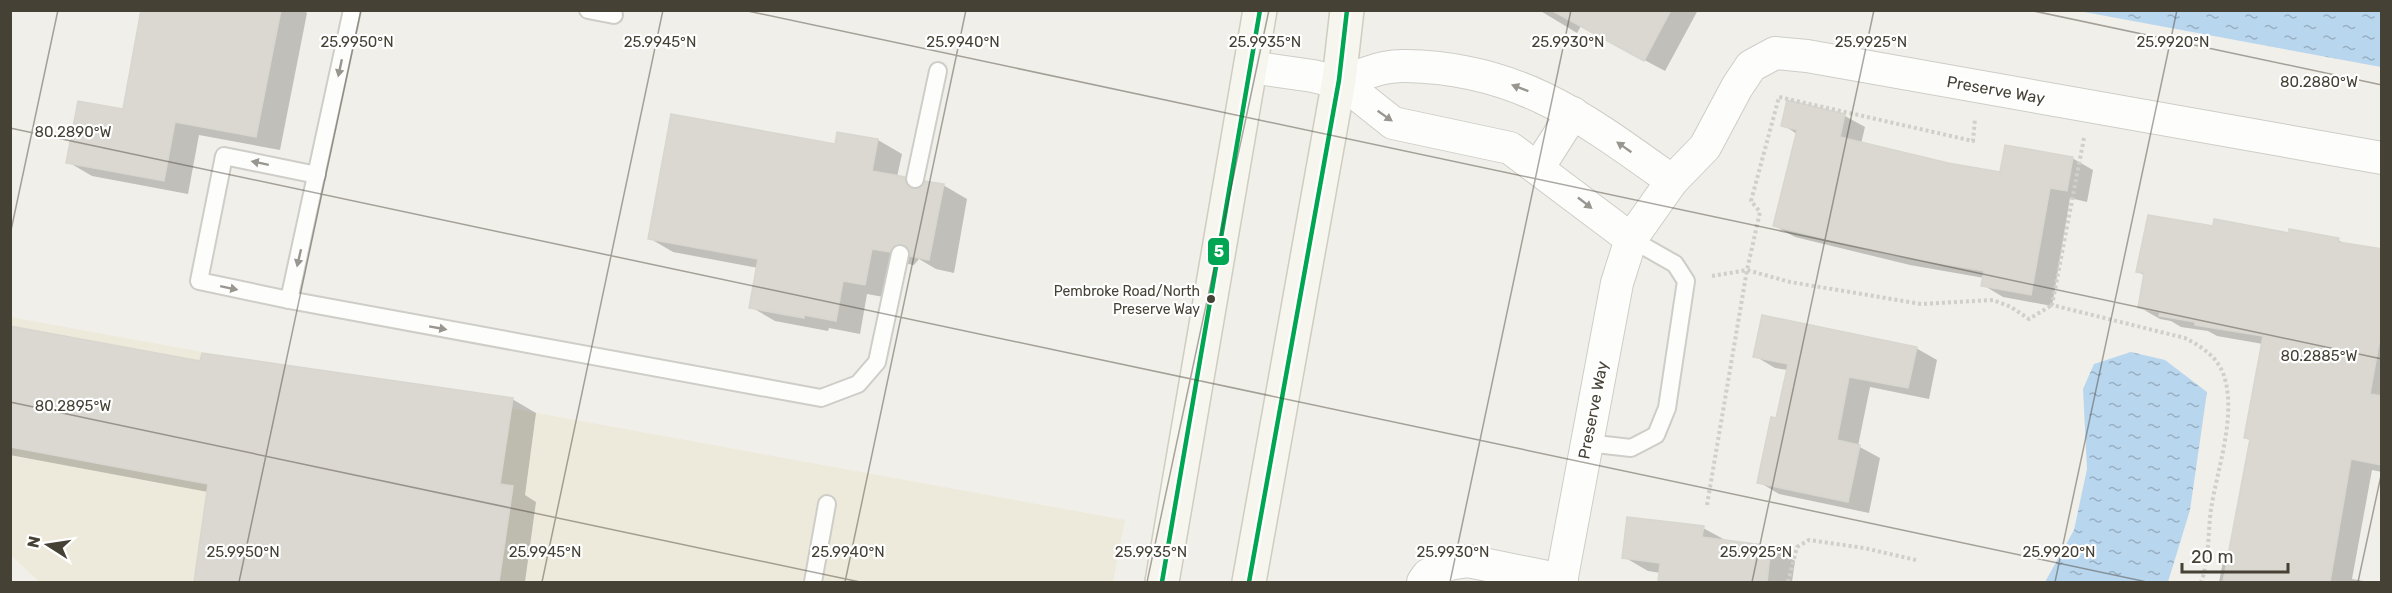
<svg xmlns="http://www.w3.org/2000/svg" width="2392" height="593" font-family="Rubik,sans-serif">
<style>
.education{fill:#eeeadb}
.water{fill:url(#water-ripples)}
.shadow{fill:#0003}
.building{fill:#dad8d1;stroke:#d8d6cf;stroke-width:1.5}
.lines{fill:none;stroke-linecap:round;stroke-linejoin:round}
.lane-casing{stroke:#cecdc7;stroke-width:20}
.street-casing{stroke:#cecdc7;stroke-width:34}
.secondary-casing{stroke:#d0ccc0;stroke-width:36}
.path{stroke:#d1cfca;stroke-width:4;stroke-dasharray:3 3;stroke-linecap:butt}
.lane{stroke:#fdfdfc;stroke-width:16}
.street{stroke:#fdfdfc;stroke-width:32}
.secondary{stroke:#f6f5ee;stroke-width:33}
.bus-1-casing{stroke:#fff;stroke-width:9}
.bus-1{stroke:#00a651;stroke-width:4.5}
.oneway{fill:#98968f}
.ticks{fill:none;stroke:#464135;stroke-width:1.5;stroke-opacity:0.45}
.bus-dot{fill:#464135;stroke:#fff;stroke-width:2}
.labels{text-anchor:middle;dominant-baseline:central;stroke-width:4.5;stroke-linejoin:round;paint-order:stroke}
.bus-label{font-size:14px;fill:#464135;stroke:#fff;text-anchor:end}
.street-label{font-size:16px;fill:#464135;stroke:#fff}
.ticks-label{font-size:15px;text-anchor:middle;fill:#464135;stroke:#fff;stroke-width:4.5;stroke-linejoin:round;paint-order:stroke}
.line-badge{stroke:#fff;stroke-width:2}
.badge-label{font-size:16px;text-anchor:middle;font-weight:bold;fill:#fff}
</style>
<defs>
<pattern id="water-ripples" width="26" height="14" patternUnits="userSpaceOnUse" patternTransform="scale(1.5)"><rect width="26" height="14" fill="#b9d6ef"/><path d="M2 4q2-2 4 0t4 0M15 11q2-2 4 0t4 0" fill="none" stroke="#98afc2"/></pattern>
</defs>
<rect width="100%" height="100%" fill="#f0efe9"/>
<!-- education -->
<path class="education" d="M10,317L1125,520L1113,582H39L11,555Z"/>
<!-- water -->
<g class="water">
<path d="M2079,11H2381V67Z"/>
<path d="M2131,352L2165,360L2207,392L2190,510L2168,582H2045L2074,530L2087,469L2083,389L2094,364Z"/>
</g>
<!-- shadow -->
<g class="shadow">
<path d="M142,10H302L307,13L280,150L199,135L188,194L92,176L68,162L124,111Z"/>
<path d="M1539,10H1698L1665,71L1581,26L1577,33Z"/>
<path d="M1788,102L1845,116L1865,127L1861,144L1948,165L2001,174L2072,158L2093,170L2087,202L2070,198L2052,306L2003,297L1983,285L1984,278L1910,265L1795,237L1775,226L1797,134L1783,125Z"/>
<path d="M839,134L878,140L902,154L897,177L904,178L921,188L943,185L967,199L954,273L936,269L919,259L914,265L896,262L889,298L867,294L860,334L829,328L828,331L775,321L751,307L758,268L673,252L649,238L836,146Z"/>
<path d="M2214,228L2338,240L2347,245L2382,251V472L2372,470L2352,579L2370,582H2219L2224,557L2229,558L2251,440L2245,437L2263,344L2217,336L2208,331L2181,327L2171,321L2160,319L2139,307L2145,276L2137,271Z"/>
<path d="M10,327L201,363L512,399L536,413L525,495L536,502L525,582H195L208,492L10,455Z"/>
<path d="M1916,348L1937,360L1929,399L1870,387L1858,446L1880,458L1869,513L1779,494L1759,482L1778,420L1788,370L1775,368L1755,356Z"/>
<path d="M1703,528L1729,542L1771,547L1795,561L1792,582H1659L1661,573L1648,571L1624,557Z"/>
</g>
<!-- building -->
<g class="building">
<path d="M141,10H281L256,137L175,122L164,181L66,163L78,101L123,109Z"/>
<path d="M1551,10H1671L1644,61Z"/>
<path d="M1787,100L1845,114L1840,137L1948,163L2000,172L2005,145L2073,157L2067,191L2050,188L2031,295L1981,286L1984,271L1888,254L1773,226L1797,130L1781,126Z"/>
<path d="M671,114L835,144L837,132L878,139L872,171L905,177L908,186L913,189L922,186L925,181L944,184L929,260L910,256L907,247L902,244L893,247L890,252L872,249L865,285L843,281L836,321L804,315V318L749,308L758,259L648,239Z"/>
<path d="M2148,215L2213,226L2214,219L2289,233V229L2339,238L2338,242L2382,249V327L2370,394L2382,396V465L2351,459L2330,582H2223L2250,439L2244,438L2263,336L2195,325V322L2159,316L2160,312L2138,308L2144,273L2136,272Z"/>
<path d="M1762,315L1917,347L1908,388L1849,377L1837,440L1860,445L1848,502L1757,483L1771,417L1776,418L1788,364L1753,357Z"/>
<path d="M10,326L200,361L202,353L513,398L500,484L513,486L499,582H194L208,484L10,447Z"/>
<path d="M1627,517L1704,526L1702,537L1771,546L1767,582H1658L1660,563L1622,558Z"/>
</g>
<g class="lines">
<!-- lane casing -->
<g class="lane-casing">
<g id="lane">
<path d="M352,10L289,300L821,398L858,384L877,362L900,254"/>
<path d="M588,10L614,15"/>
<path d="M915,179L938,71"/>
<path d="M289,300L199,281L224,156L317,175"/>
<path d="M1587,443L1631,448L1656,435L1667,408L1686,281L1675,264L1631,239"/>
<path d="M813,582L827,504"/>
</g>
</g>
<!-- street casing -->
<g class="street-casing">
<g id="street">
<path d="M1250,67C1271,70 1292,73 1313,76C1321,78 1331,81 1340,80C1363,77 1379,65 1406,66C1519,68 1584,118 1672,181"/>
<path d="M1339,80L1393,123L1510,148L1631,239"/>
<path d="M1538,168L1573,113"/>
<path d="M1423,582L1428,575L1449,564L1468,561L1562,580"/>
<path d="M1561,582L1617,283L1631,239L1672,181L1705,147L1737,87L1751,66L1775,53L1807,56L2382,158"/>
</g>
</g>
<!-- secondary casing -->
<g class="secondary-casing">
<g id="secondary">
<path d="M1162,582L1260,10"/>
<path d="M1249,582L1339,80L1347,10"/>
</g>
</g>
<!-- path -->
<g class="path">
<path d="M2084,138L2052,305L2185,338C2202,347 2218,357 2224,376C2237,415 2217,470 2211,509C2208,531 2209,563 2201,582"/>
<path d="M1712,276L1747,270L1790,282L1921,304L1993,300L2011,307L2029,319L2052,305"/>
<path d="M1707,505L1747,270L1760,212L1751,201L1779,97L1973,141L1975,119"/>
<path d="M1788,582L1797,547L1809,540L1864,548L1916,560"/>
</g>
<!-- lane -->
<use href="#lane" class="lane"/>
<!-- street -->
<use href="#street" class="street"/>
<!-- secondary -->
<use href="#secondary" class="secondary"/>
<!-- bus-1 casing -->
<g class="bus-1-casing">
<g id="bus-1">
<path d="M1162,582L1260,10"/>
<path d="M1249,582L1339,80L1347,10"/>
</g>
</g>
<!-- bus-1 -->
<use href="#bus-1" class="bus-1"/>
</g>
<!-- one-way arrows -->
<defs><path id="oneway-solid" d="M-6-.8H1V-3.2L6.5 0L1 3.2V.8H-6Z" transform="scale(1.5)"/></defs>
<g class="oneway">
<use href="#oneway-solid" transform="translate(340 68) rotate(102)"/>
<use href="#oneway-solid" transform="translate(1520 88) rotate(-159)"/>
<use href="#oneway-solid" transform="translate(1385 116) rotate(35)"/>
<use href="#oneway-solid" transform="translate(1624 147) rotate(-145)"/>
<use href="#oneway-solid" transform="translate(260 163) rotate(-168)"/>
<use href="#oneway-solid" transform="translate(1585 203) rotate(38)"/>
<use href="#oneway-solid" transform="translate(299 258) rotate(103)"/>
<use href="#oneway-solid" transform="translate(229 288) rotate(12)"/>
<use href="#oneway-solid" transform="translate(438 328) rotate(10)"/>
</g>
<!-- ticks -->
<path class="ticks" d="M743,10L2382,359M2029,10L2382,85M10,128L2147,582M10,235L58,10M10,402L860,582M239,582L361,10M542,582L663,10M845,582L966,10M1147,582L1269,10M1450,582L1571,10M1752,582L1874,10M2055,582L2177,10M2358,582L2382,471"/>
<!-- markers -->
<circle class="bus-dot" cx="1211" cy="299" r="5"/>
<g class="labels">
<!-- bus labels -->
<g class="bus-label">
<text x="1200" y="291">Pembroke Road/North<tspan x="1200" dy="18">Preserve Way</tspan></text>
</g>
<!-- street labels -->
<g class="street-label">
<text transform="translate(1996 90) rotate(10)">Preserve Way</text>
<text transform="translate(1593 410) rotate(-79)">Preserve Way</text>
</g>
</g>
<g class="ticks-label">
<text x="357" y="47">25.9950°N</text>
<text x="660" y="47">25.9945°N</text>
<text x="963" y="47">25.9940°N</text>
<text x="1265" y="47">25.9935°N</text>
<text x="1568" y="47">25.9930°N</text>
<text x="1871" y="47">25.9925°N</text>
<text x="2173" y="47">25.9920°N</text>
<text x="2319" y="87">80.2880°W</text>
<text x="73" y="137">80.2890°W</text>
<text x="2319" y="361">80.2885°W</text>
<text x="73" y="411">80.2895°W</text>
<text x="243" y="557">25.9950°N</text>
<text x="545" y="557">25.9945°N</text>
<text x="848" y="557">25.9940°N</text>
<text x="1151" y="557">25.9935°N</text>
<text x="1453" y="557">25.9930°N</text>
<text x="1756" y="557">25.9925°N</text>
<text x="2059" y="557">25.9920°N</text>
</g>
<rect class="line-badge" x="1207" y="237" width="23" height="29" rx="6" fill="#00a651"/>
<g class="badge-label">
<text x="1219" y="257">5</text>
</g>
<!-- border -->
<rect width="2392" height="593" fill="none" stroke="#464135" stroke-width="24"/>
<!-- north arrow -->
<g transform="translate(48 545) rotate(282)" stroke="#ffffff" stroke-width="4.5" paint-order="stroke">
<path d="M0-4.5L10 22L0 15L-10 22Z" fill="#464135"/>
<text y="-9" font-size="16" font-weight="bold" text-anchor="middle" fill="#464135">N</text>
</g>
<!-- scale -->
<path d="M2182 563v9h106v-9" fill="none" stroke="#464135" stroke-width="3"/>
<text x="2191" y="563" font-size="18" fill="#464135" stroke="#ffffff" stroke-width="4.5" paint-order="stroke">20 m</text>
</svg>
